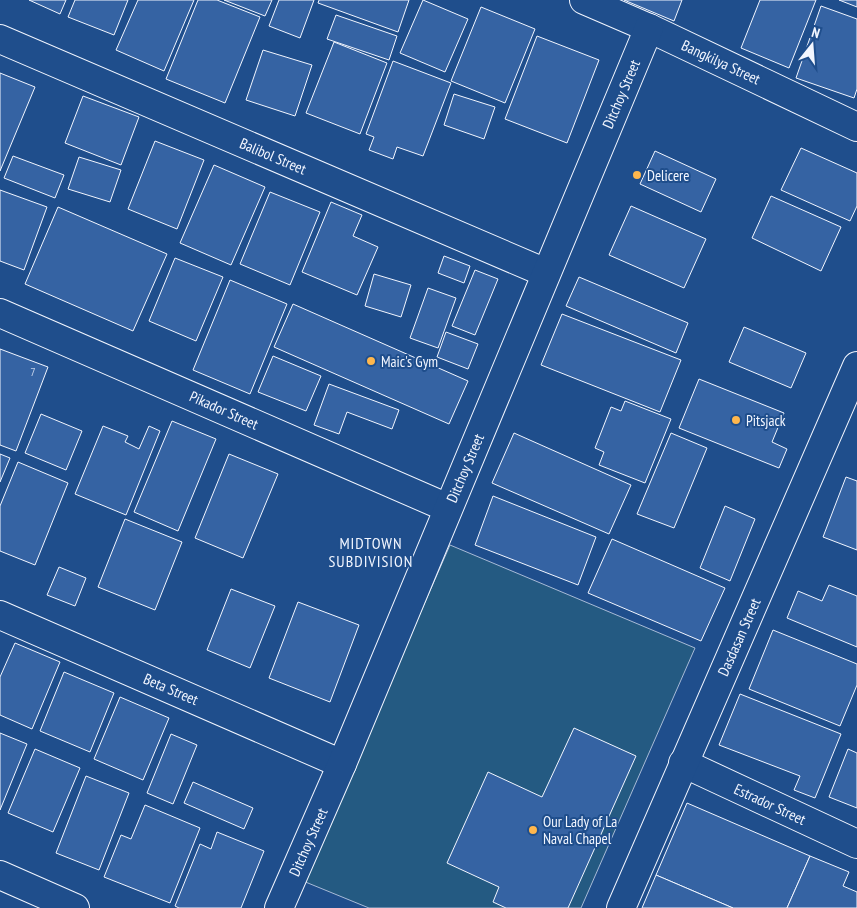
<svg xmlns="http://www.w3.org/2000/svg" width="857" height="908" font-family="'PT Sans Narrow',sans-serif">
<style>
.green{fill:#245a82;stroke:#a8bbd7}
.building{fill:#3563a3;stroke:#f2f6ff}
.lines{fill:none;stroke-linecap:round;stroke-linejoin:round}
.street-casing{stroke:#f2f6ff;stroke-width:30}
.street{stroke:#1f4e8c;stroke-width:28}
.poi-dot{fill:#ffb74d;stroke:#1f4e8c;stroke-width:2}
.labels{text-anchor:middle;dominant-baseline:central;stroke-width:4;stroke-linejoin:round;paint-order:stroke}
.number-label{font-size:12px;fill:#c3d1e8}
.street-label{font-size:15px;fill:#f2f6ff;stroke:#1f4e8c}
.poi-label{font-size:15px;fill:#f2f6ff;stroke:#1f4e8c;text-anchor:start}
.neighbourhood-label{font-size:16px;letter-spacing:1px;fill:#f2f6ff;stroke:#1f4e8c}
</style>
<rect width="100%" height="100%" fill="#1f4e8c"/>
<!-- green -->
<path class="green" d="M450,545L695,648L581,908H369L303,881Z"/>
<!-- building -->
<g class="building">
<path d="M29,0H66L60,14Z"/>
<path d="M75,0H128L114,35L68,17Z"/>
<path d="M138,0H194L164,71L116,50Z"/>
<path d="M198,0H217L260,17L225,103L166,79Z"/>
<path d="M224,0H272L265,16Z"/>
<path d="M279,0H314L300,38L269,26Z"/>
<path d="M319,0H409L398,32L318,3Z"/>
<path d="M423,0L468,19L445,72L400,53Z"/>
<path d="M624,0H682L674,21Z"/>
<path d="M760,0H816L789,68L741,48Z"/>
<path d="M839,0H857V7Z"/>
<path d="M821,6L857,19V89L854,98L796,78Z"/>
<path d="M481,7L535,29L505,103L451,81Z"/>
<path d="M336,15L397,36L389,60L327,39Z"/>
<path d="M537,36L599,60L567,143L505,119Z"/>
<path d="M334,42L387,63L360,134L306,113Z"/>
<path d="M263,50L312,65L295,116L246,100Z"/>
<path d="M393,61L451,83L423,156L397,147L393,159L369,150L374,137L366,134Z"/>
<path d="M0,73L35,87L0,171Z"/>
<path d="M454,94L495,107L484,139L444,125Z"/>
<path d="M83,96L139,117L121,165L65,143Z"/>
<path d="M155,141L204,160L177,229L128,209Z"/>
<path d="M801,148L857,173V206L850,221L781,190Z"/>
<path d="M655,151L716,179L701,212L640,184Z"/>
<path d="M13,156L64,175L55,198L4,178Z"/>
<path d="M79,157L121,170L110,202L68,189Z"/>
<path d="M214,165L265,187L231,265L180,243Z"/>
<path d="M0,190L47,207L24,270L0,261Z"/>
<path d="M270,192L320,212L290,285L240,264Z"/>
<path d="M771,196L841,227L821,271L752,238Z"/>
<path d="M331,202L362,215L353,236L378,247L357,295L302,272Z"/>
<path d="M631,206L706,239L684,288L609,255Z"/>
<path d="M58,207L167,254L133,331L25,284Z"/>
<path d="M444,256L470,266L464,283L438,273Z"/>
<path d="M175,258L223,277L196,341L149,321Z"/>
<path d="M475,270L498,279L475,335L452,326Z"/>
<path d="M374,274L411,285L401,317L365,306Z"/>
<path d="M579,277L688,323L676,353L566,306Z"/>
<path d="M230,280L287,304L250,394L193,370Z"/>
<path d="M428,288L456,298L438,348L410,338Z"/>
<path d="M293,304L468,381L449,424L274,347Z"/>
<path d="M562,314L681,360L660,412L541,365Z"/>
<path d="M744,327L806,353L791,388L729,362Z"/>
<path d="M446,332L478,344L468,369L437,357Z"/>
<path d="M0,349L48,367L16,451L0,445Z"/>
<path d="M273,356L321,376L306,411L258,392Z"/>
<path d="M699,379L784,413L772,442L787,449L779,468L679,428Z"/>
<path d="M329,384L399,410L392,429L347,412L339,434L314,425Z"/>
<path d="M625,401L671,419L645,483L599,465L604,452L595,448L611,407L621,411Z"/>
<path d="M41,414L82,431L66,470L25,453Z"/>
<path d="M172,421L216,439L178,531L134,512Z"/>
<path d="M103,426L128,436L125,442L139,449L149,426L160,431L126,515L75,494Z"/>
<path d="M514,433L631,485L609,534L492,483Z"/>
<path d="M671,433L707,448L674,528L637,514Z"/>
<path d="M0,454L10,458L0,482Z"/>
<path d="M229,454L278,474L243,558L195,538Z"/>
<path d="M18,462L68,483L35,565L0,551V506Z"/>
<path d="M846,477L857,481V550L823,537Z"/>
<path d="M493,496L596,537L578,585L475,545Z"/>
<path d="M725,506L755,519L730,581L700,568Z"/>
<path d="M125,519L182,542L155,610L98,587Z"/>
<path d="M612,539L725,588L701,641L588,593Z"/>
<path d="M59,567L86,578L75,606L47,595Z"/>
<path d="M829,585L857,596V647L787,618L798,591L822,601Z"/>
<path d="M231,589L275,606L250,668L207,650Z"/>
<path d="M298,602L359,625L330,702L269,678Z"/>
<path d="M773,630L857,664V685L840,726L749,689Z"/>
<path d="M15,643L60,662L32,729L0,715V677Z"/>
<path d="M64,672L114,693L90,752L40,731Z"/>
<path d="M740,694L841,734L815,798L794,790L800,776L719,745Z"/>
<path d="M120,697L169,718L143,780L94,759Z"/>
<path d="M574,728L636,756L568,908H506L493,902L499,887L447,863L488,772L542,797Z"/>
<path d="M0,733L27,744L0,810Z"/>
<path d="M171,734L197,745L173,804L147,793Z"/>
<path d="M35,749L80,768L53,832L8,813Z"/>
<path d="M848,749L857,753V808L829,797Z"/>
<path d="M86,776L129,793L99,870L56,853Z"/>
<path d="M193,782L253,808L244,829L184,803Z"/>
<path d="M687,803L810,856L787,908H733L656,875Z"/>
<path d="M145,805L200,828L170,903L104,877L121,835L131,839Z"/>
<path d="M217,832L264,851L241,908H179L175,906L200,844L211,849Z"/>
<path d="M810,856L849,872L843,886L857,892V908H787Z"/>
<path d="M656,875L733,908H642Z"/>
</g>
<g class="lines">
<!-- street casing -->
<g class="street-casing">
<g id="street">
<path d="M584,0L649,28L857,127"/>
<path d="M0,39L546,273"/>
<path d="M0,313L448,508"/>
<path d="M0,615L342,764"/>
<path d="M683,763L857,844"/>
<path d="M0,875L75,908"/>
<path d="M279,908L342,764L649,28"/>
<path d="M621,908L857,366"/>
</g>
</g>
<!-- street -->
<use href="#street" class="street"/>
</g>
<!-- markers -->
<g class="poi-dot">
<circle cx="637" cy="175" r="5"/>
<circle cx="371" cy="361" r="5"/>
<circle cx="736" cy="420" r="5"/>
<circle cx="533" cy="830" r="5"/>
</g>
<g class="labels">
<!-- number labels -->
<g class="number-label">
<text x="33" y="371">7</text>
</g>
<!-- street labels -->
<g class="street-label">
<text transform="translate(721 62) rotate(25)">Bangkilya Street</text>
<text transform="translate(621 94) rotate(-67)">Ditchoy Street</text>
<text transform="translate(273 156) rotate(23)">Balibol Street</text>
<text transform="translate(224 410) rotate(24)">Pikador Street</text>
<text transform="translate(465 468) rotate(-67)">Ditchoy Street</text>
<text transform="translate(739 637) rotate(-66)">Dasdasan Street</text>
<text transform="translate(171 689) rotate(23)">Beta Street</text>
<text transform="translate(770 804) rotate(25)">Estrador Street</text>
<text transform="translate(308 842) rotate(-66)">Ditchoy Street</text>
</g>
<!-- poi labels -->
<g class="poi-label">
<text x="647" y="175">Delicere</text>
<text x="381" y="361">Maic's Gym</text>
<text x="746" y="420">Pitsjack</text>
<text x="543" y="821">Our Lady of La<tspan x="543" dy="17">Naval Chapel</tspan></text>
</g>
<!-- neighbourhood labels -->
<g class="neighbourhood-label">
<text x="371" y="543">MIDTOWN<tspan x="371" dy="18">SUBDIVISION</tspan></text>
</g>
</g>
<!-- north arrow -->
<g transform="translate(812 45) rotate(17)" stroke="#1f4e8c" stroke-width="4" paint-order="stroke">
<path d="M0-4L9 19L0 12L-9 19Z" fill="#f2f6ff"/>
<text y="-8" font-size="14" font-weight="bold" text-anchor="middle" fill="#f2f6ff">N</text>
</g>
</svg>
